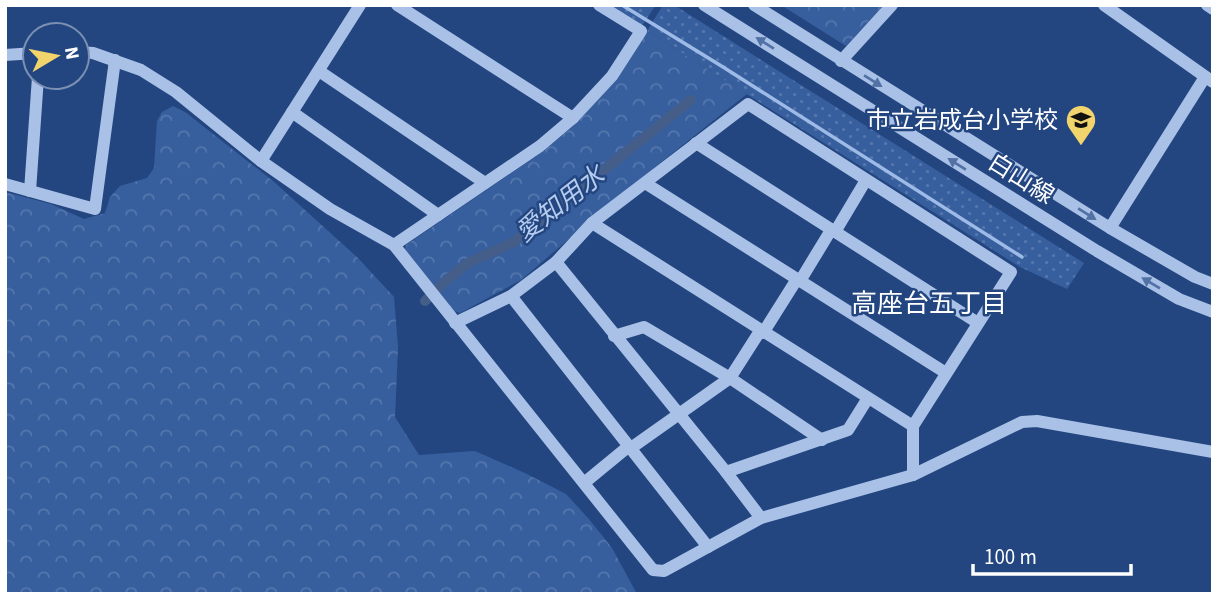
<svg xmlns="http://www.w3.org/2000/svg" width="1218" height="599" font-family="'Source Sans 3','Noto Sans JP',sans-serif">
<style>
.grass{fill:url(#grass-dots)}
.forest{fill:url(#forest-crowns)}
.lines{fill:none;stroke-linecap:round;stroke-linejoin:round}
.stream{stroke:#9ebbe8;stroke-width:3.5}
.canal{stroke:#445d89;stroke-width:10}
.minor{stroke:#aac1e7;stroke-width:12}
.oneway{fill:#5271a5}
.labels{text-anchor:middle;dominant-baseline:central;stroke-width:5;stroke-linejoin:round;paint-order:stroke}
.poi-label{font-size:24px;fill:#fff;stroke:#234681;text-anchor:end}
.street-label{font-size:24px;fill:#fff;stroke:#234681}
.water-label{font-size:26px;font-style:italic;fill:#b5ccef;stroke:#234681}
.neighbourhood-label{font-size:26px;fill:#fff;stroke:#234681}
</style>
<defs>
<pattern id="grass-dots" width="8" height="8" patternUnits="userSpaceOnUse" patternTransform="scale(1.75)"><rect width="8" height="8" fill="#375f9e"/><path d="M2 2h.1M6 6h.1" fill="none" stroke="#5577ad" stroke-width="1.8" stroke-linecap="round"/></pattern>
<pattern id="forest-crowns" width="20" height="18" patternUnits="userSpaceOnUse" patternTransform="scale(1.75)"><rect width="20" height="18" fill="#375f9e"/><path d="M2 6a3 3 0 1 1 6 0M12 15a3 3 0 1 1 6 0" fill="none" stroke="#5577ad"/></pattern>
</defs>
<rect width="100%" height="100%" fill="#234681"/>
<!-- grass -->
<g class="grass">
<path d="M607,5H656L641,27Z"/>
<path d="M663,5H674L1084,263L1067,289L1020,267L647,31Z"/>
</g>
<!-- forest -->
<g class="forest">
<path d="M781,5H884L846,46Z"/>
<path d="M647,31L747,94L626,190L521,280L460,313L454,311L405,250L406,245L538,155L570,129L585,114L613,82Z"/>
<path d="M173,106L185,112L273,181L358,258L394,297L398,347L395,417L419,455L475,451L527,474L566,494L588,518L612,548L637,594H5V192L51,204L84,219L105,213L110,197L120,186L147,178L154,168L157,121L162,112Z"/>
</g>
<g class="lines">
<!-- stream -->
<path class="stream" d="M622,5L723,67L1022,257"/>
<!-- canal -->
<path class="canal" d="M425,301L443,283L468,263L514,242L691,100"/>
<!-- minor -->
<g class="minor">
<path d="M397,5L573,118"/>
<path d="M704,5L1097,251L1179,299L1213,312"/>
<path d="M754,5L1110,228L1195,277L1213,284"/>
<path d="M1104,5L1213,82"/>
<path d="M1207,5L1213,9"/>
<path d="M77,52L93,53L141,70L176,92L261,161L330,209L394,245L653,570L664,571L761,518L913,475L1022,422L1037,421L1213,452"/>
<path d="M5,55L35,53"/>
<path d="M841,61L892,5"/>
<path d="M319,71L485,183"/>
<path d="M292,112L438,215"/>
<path d="M696,143L978,323"/>
<path d="M261,161L360,5"/>
<path d="M645,183L946,373"/>
<path d="M5,184L95,209L115,60"/>
<path d="M30,191L38,77"/>
<path d="M592,223L913,426"/>
<path d="M1110,228L1205,77"/>
<path d="M835,232L866,180"/>
<path d="M394,245L540,146L573,118L612,76L641,31L599,5"/>
<path d="M556,262L726,472L761,518"/>
<path d="M800,281L831,230"/>
<path d="M511,296L708,547"/>
<path d="M455,323L511,296L556,262L592,223L748,104L1011,272L913,426V475"/>
<path d="M763,333L797,279"/>
<path d="M614,336L644,327L730,378L822,440"/>
<path d="M631,448L730,378L760,331"/>
<path d="M726,472L848,430L868,398"/>
<path d="M584,483L629,446"/>
</g>
</g>
<!-- one-way arrows -->
<defs><path id="oneway-solid" d="M-6-.8H1V-3.2L6.5 0L1 3.2V.8H-6Z" transform="scale(1.75)"/></defs>
<g class="oneway">
<use href="#oneway-solid" transform="translate(765 43) rotate(-148)"/>
<use href="#oneway-solid" transform="translate(873 81) rotate(32)"/>
<use href="#oneway-solid" transform="translate(957 164) rotate(-148)"/>
<use href="#oneway-solid" transform="translate(1087 214) rotate(32)"/>
<use href="#oneway-solid" transform="translate(1151 283) rotate(-149)"/>
</g>
<!-- icons -->
<defs>
<g id="school-pin" transform="scale(1.575)"><path d="M0 17L-7.5 6A9.5 9.5 0 1 1 7.5 6Z" fill="#f2d46d" stroke="#234681"/><path d="M0-5L7-2L0 1L-7-2ZM-4 1L0 2.5L4 1V4Q0 6-4 4Z" fill="#111"/></g>
</defs>
<g fill-rule="evenodd">
<use href="#school-pin" x="1081" y="120"/>
</g>
<g class="labels">
<!-- poi labels -->
<g class="poi-label">
<text x="1058" y="120">市立岩成台小学校</text>
</g>
<!-- street labels -->
<g class="street-label">
<text transform="translate(1021 179) rotate(32)">白山線</text>
</g>
<!-- water labels -->
<g class="water-label">
<text transform="translate(560 204) rotate(-38)">愛知用水</text>
</g>
<!-- neighbourhood labels -->
<g class="neighbourhood-label">
<text x="929" y="303">高座台五丁目</text>
</g>
</g>
<!-- border -->
<rect width="1218" height="599" fill="none" stroke="#ffffff" stroke-width="14"/>
<!-- north arrow -->
<g transform="translate(56 56) rotate(80)"><circle r="33" fill="#234681" stroke="#7b90b3" stroke-width="2"/>
<path d="M0-5L12 26L0 18L-12 26Z" fill="#f2d46d"/>
<text y="-10" font-size="19" font-weight="bold" text-anchor="middle" fill="#ffffff">N</text>
</g>
<!-- scale -->
<path d="M973 564v10h158v-10" fill="none" stroke="#ffffff" stroke-width="3.5"/>
<text x="984" y="564" font-size="21" fill="#ffffff" stroke="#234681" stroke-width="5" paint-order="stroke">100 m</text>
</svg>
